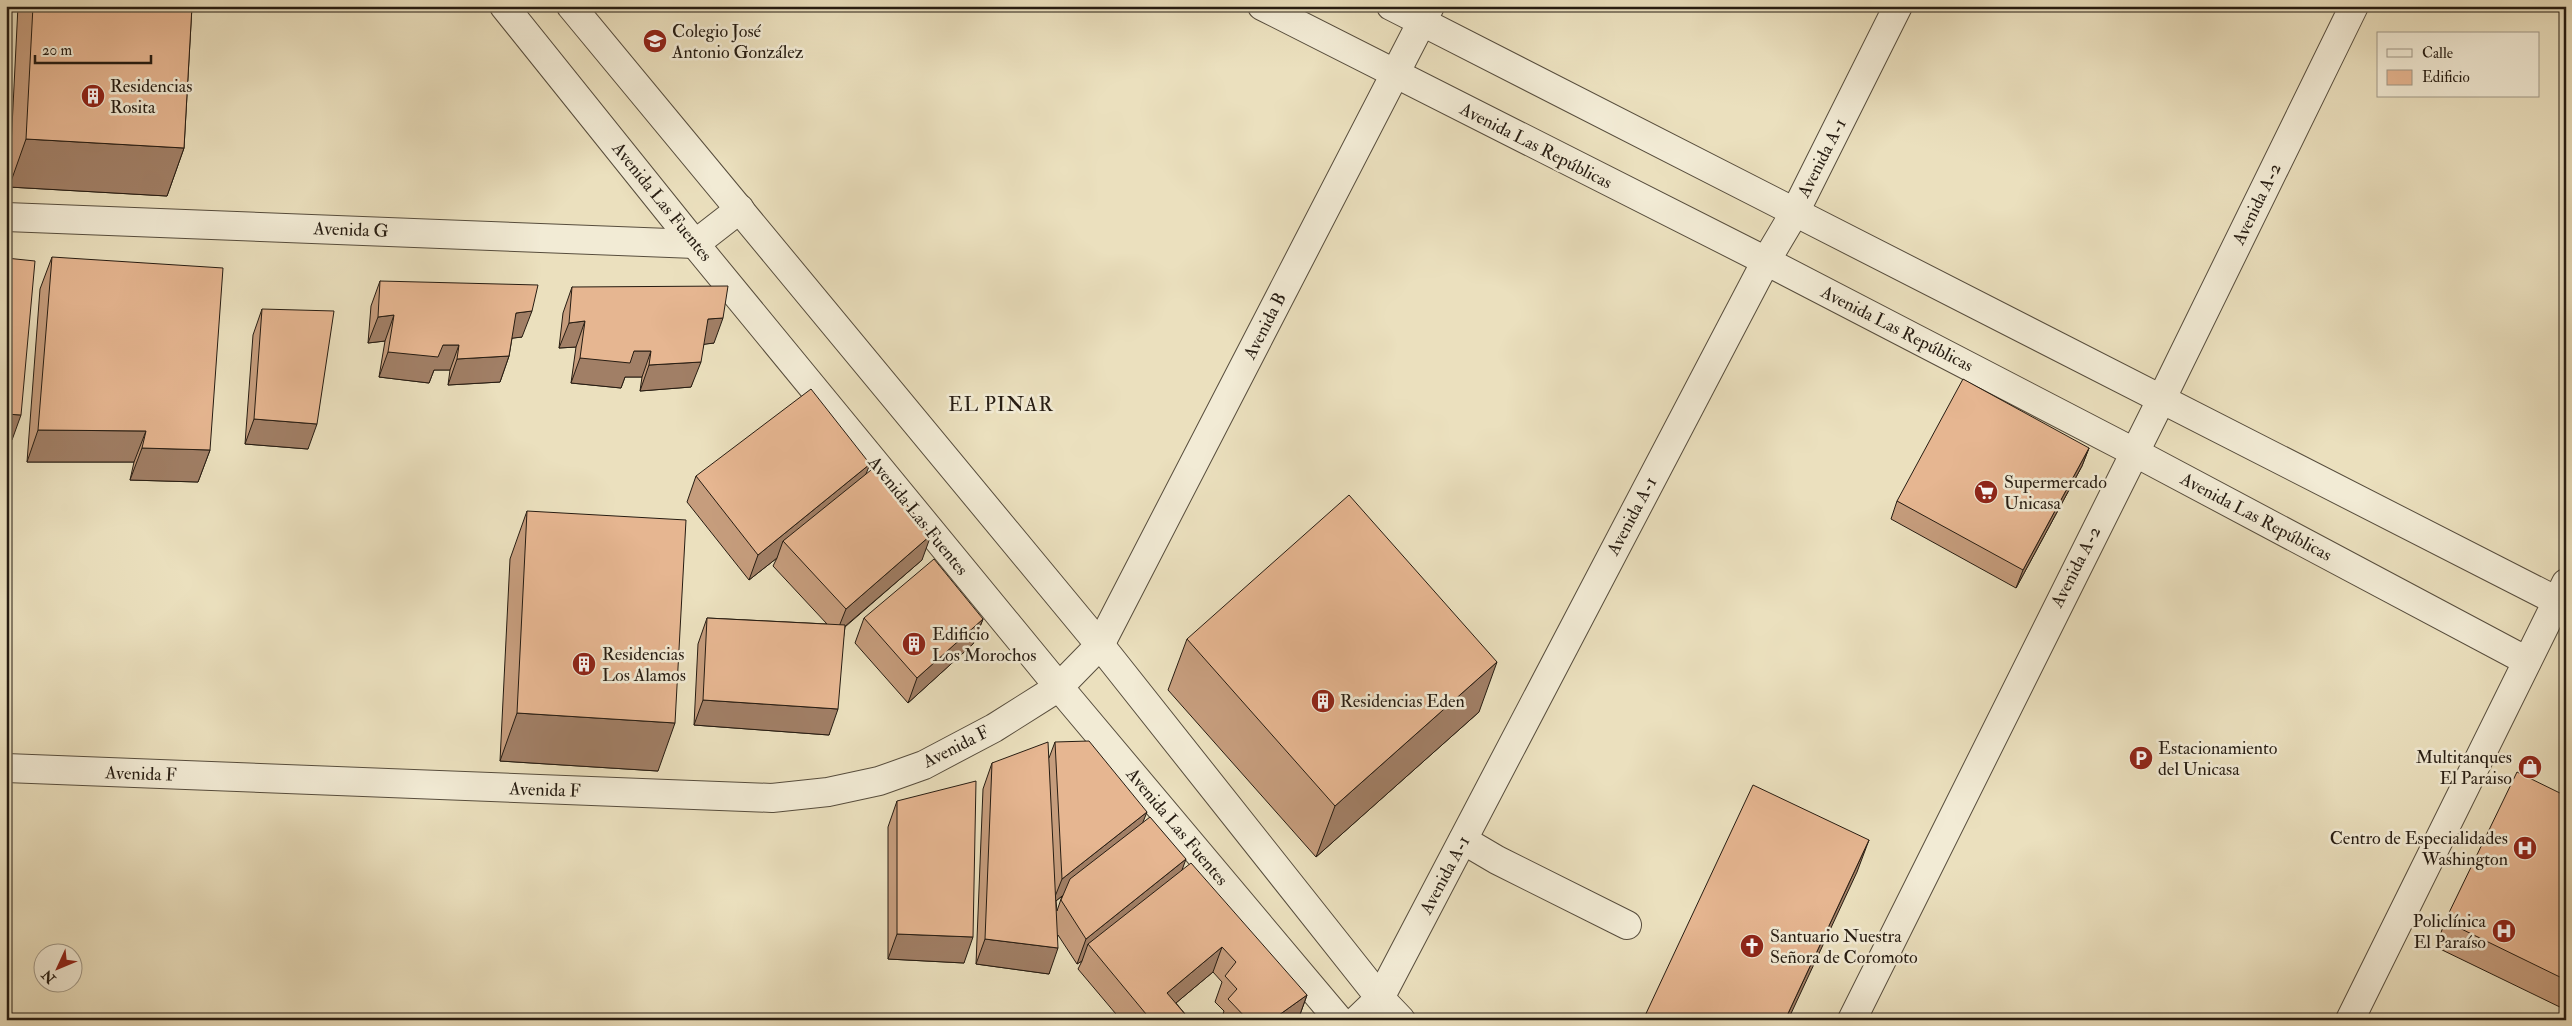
<svg xmlns="http://www.w3.org/2000/svg" width="2572" height="1026" font-family="'IM FELL Double Pica',serif">
<style>
.lines{fill:none;stroke-linecap:round;stroke-linejoin:round}
.minor-casing{stroke:#574d3d;stroke-width:30}
.minor{stroke:#f2ebd5;stroke-width:28}
.wall{fill:#c69d7d;stroke:#261c12;fill-rule:evenodd}
.shaded-wall{fill:#a17f66;stroke:#261c12}
.building{fill:#e6b691;stroke:#261c12}
.labels{text-anchor:middle;dominant-baseline:central;stroke-width:5;stroke-linejoin:round;paint-order:stroke}
.poi-label{font-size:18px;fill:#261c12;stroke:#f2ebd5;text-anchor:start}
.street-label{font-size:18px;fill:#261c12;stroke:#f2ebd5}
.quarter-label{font-size:20px;letter-spacing:1px;fill:#261c12;stroke:#f2ebd5}
</style>
<rect width="100%" height="100%" fill="#ebe0be"/>
<filter id="stains"><feTurbulence type="fractalNoise" baseFrequency=".004" numOctaves="4"/><feColorMatrix values="0 0 0 0 .2 0 0 0 0 .09 0 0 0 0 .02 0 0 0 .5 -.17"/></filter>
<radialGradient id="worn" r=".72"><stop offset=".6" stop-color="#630" stop-opacity="0"/><stop offset="1" stop-color="#630" stop-opacity=".3"/></radialGradient>
<g class="lines">
<!-- minor casing -->
<g class="minor-casing">
<g id="minor">
<path d="M504,6L695,244L1059,687L1339,1020"/>
<path d="M571,6L1100,645L1380,998L1401,1020"/>
<path d="M1262,6L1766,261L2134,452L2527,661"/>
<path d="M1391,6L2557,601"/>
<path d="M6,217L695,244"/>
<path d="M695,244L740,209"/>
<path d="M6,768L772,798L828,792L879,781L924,765L994,728L1059,687L1100,645L1430,6"/>
<path d="M1463,840L1497,860L1627,925"/>
<path d="M1357,1020L1380,998L1766,261L1795,212L1898,6"/>
<path d="M1852,1020L2162,398L2354,6"/>
<path d="M2350,1020L2566,583"/>
</g>
</g>
<!-- minor -->
<use href="#minor" class="minor"/>
</g>
<!-- wall -->
<g class="wall">
<path d="M18,6H192L184,148L167,196L9,187Z"/>
<path d="M52,257L210,450L198,482L130,480L134,462H27L40,289Z"/>
<path d="M380,281L522,337L512,338L509,356L500,382L448,385L450,370H434L429,383L379,377L385,341L368,343L371,306Z"/>
<path d="M572,287L714,343L704,344L691,387L640,391L642,377H625L621,388L571,383L576,347L559,348L563,313Z"/>
<path d="M262,309L308,449L245,444L253,335Z"/>
<path d="M2089,448L2082,466L2016,588L1891,519L1897,501Z"/>
<path d="M866,474L922,560L845,627L829,735L694,725L698,644L707,618L827,624L773,566L777,558L749,580L687,502L696,476Z"/>
<path d="M527,511L658,771L500,761L510,559Z"/>
<path d="M864,618L983,619L973,644L908,703L855,643Z"/>
<path d="M1187,639L1479,712L1316,857L1168,690Z"/>
<path d="M1055,742L1143,822L1183,869L1307,995L1298,1020H1221L1224,1011L1215,1002L1222,982L1213,972L1176,1003L1190,1020H1121L1078,969L1082,961L1077,964L1058,935L1049,974L976,964L983,789L992,763L1049,758ZM1062,896L1057,911L1056,901Z"/>
<path d="M2566,796V1010L2436,947L2445,921Z"/>
<path d="M897,801L964,963L888,959V827Z"/>
</g>
<!-- shaded-wall -->
<g class="shaded-wall">
<path d="M26,139L184,148L167,196L9,187Z"/>
<path d="M532,311L522,337L506,339L516,313Z"/>
<path d="M394,315L385,341L368,343L378,317Z"/>
<path d="M723,318L714,343L699,345L708,319Z"/>
<path d="M585,321L576,347L559,348L569,323Z"/>
<path d="M443,345H459L450,370H434L429,383L379,377L388,352Z"/>
<path d="M634,351H651L642,377H625L621,388L571,383L580,358Z"/>
<path d="M509,356L500,382L448,385L457,359Z"/>
<path d="M701,362L691,387L640,391L649,365Z"/>
<path d="M6,414L21,415L12,440H6Z"/>
<path d="M254,419L317,424L308,449L245,444Z"/>
<path d="M38,430L146,431L134,462H27Z"/>
<path d="M142,448L210,450L198,482L130,480Z"/>
<path d="M2089,448L2082,466L2016,588L2023,570Z"/>
<path d="M870,464L860,489L783,541L777,558L749,580L758,555Z"/>
<path d="M931,535L922,560L836,634L846,609Z"/>
<path d="M983,619L973,644L908,703L917,678Z"/>
<path d="M1497,662L1479,712L1316,857L1335,806Z"/>
<path d="M703,700L838,709L829,735L694,725Z"/>
<path d="M517,713L675,723L658,771L500,761Z"/>
<path d="M1147,812L1137,837L1052,904L1062,879Z"/>
<path d="M1869,840L1857,872L1788,1020H1785Z"/>
<path d="M1186,859L1177,884L1088,944L1082,961L1077,964L1086,939Z"/>
<path d="M897,934L973,937L964,963L888,959Z"/>
<path d="M985,939L1058,948L1049,974L976,964Z"/>
<path d="M1222,947L1213,972L1158,1018L1167,993Z"/>
<path d="M1307,995L1298,1020H1272Z"/>
</g>
<!-- building -->
<g class="building">
<path d="M33,6H192L184,148L26,139Z"/>
<path d="M52,257L223,268L210,450L142,448L146,431L38,430Z"/>
<path d="M6,258L35,261L21,415L6,414Z"/>
<path d="M380,281L538,285L532,311L516,313L509,356L457,359L459,345H443L438,357L388,352L394,315L378,317Z"/>
<path d="M728,286L723,318L708,319L701,362L649,365L651,351H634L630,363L580,358L585,321L569,323L572,287Z"/>
<path d="M262,309L334,311L317,424L254,419Z"/>
<path d="M1963,379L2089,448L2023,570L1897,501Z"/>
<path d="M811,389L870,464L758,555L696,476Z"/>
<path d="M876,466L931,535L846,609L783,541Z"/>
<path d="M1349,495L1497,662L1335,806L1187,639Z"/>
<path d="M527,511L686,520L675,723L517,713Z"/>
<path d="M934,559L983,619L917,678L864,618Z"/>
<path d="M707,618L845,625L838,709L703,700Z"/>
<path d="M1089,741L1147,812L1062,879L1055,742Z"/>
<path d="M1048,742L1058,948L985,939L992,763Z"/>
<path d="M2517,772L2566,796V980L2445,921Z"/>
<path d="M976,781L973,937L897,934V801Z"/>
<path d="M1753,785L1869,840L1785,1020H1643Z"/>
<path d="M1150,817L1186,859L1086,939L1061,900L1070,879Z"/>
<path d="M1191,863L1307,995L1272,1020H1248L1228,999L1237,989L1225,976L1236,962L1222,947L1167,993L1190,1020H1151L1088,944Z"/>
</g>
<!-- icons -->
<defs>
<g id="school-disc" transform="scale(1.25)"><circle r="9.5" fill="#8f2418" stroke="#f2ebd5"/><path d="M0-5L7-2L0 1L-7-2ZM-4 1L0 2.5L4 1V4Q0 6-4 4Z" fill="#fff"/></g>
<g id="building-disc" transform="scale(1.25)"><circle r="9.5" fill="#8f2418" stroke="#f2ebd5"/><path d="M-4-6H4V6H1V3H-1V6H-4ZM-2.5-4.3h1.7v1.8h-1.7ZM.8-4.3h1.7v1.8H.8ZM-2.5-1h1.7V.8h-1.7ZM.8-1h1.7V.8H.8Z" fill="#fff"/></g>
<g id="supermarket-disc" transform="scale(1.25)"><circle r="9.5" fill="#8f2418" stroke="#f2ebd5"/><path d="M-6-5.5h2.5l.6 2H6L4.5 2H-2.5L-4.4-4H-6ZM-1.5 3.2a1.3 1.3 0 1 0 .1 0ZM3 3.2a1.3 1.3 0 1 0 .1 0Z" fill="#fff"/></g>
<g id="parking-disc" transform="scale(1.25)"><circle r="9.5" fill="#8f2418" stroke="#f2ebd5"/><path d="M-3.5-5.5H1a3.5 3.5 0 0 1 0 7H-1V5.5H-3.5ZM-1-3.4V-.6H.8a1.4 1.4 0 0 0 0-2.8Z" fill="#fff"/></g>
<g id="shop-disc" transform="scale(1.25)"><circle r="9.5" fill="#8f2418" stroke="#f2ebd5"/><path d="M-5-2.5h2.3a2.7 3.5 0 0 1 5.4 0H5L5.5 6h-11ZM-1.5-2.5h3a1.5 2.3 0 0 0-3 0Z" fill="#fff"/></g>
<g id="hospital-disc" transform="scale(1.25)"><circle r="9.5" fill="#8f2418" stroke="#f2ebd5"/><path d="M-5-5h3v3.5h4V-5h3V5h-3V1.5h-4V5h-3Z" fill="#fff"/></g>
<g id="church-disc" transform="scale(1.25)"><circle r="9.5" fill="#8f2418" stroke="#f2ebd5"/><path d="M-1.2-6h2.4v3.5h3.3v2.4h-3.3V6h-2.4V-.1h-3.3v-2.4h3.3Z" fill="#fff"/></g>
</defs>
<g fill-rule="evenodd">
<use href="#school-disc" x="655" y="41"/>
<use href="#building-disc" x="93" y="96"/>
<use href="#supermarket-disc" x="1986" y="492"/>
<use href="#building-disc" x="914" y="644"/>
<use href="#building-disc" x="584" y="664"/>
<use href="#building-disc" x="1323" y="701"/>
<use href="#parking-disc" x="2141" y="758"/>
<use href="#shop-disc" x="2530" y="767"/>
<use href="#hospital-disc" x="2525" y="848"/>
<use href="#hospital-disc" x="2504" y="931"/>
<use href="#church-disc" x="1752" y="946"/>
</g>
<g class="labels">
<!-- poi labels -->
<g class="poi-label">
<text x="672" y="31">Colegio José<tspan x="672" dy="21">Antonio González</tspan></text>
<text x="110" y="86">Residencias<tspan x="110" dy="21">Rosita</tspan></text>
<text x="2004" y="482">Supermercado<tspan x="2004" dy="21">Unicasa</tspan></text>
<text x="932" y="634">Edificio<tspan x="932" dy="21">Los Morochos</tspan></text>
<text x="602" y="654">Residencias<tspan x="602" dy="21">Los Alamos</tspan></text>
<text x="1340" y="701">Residencias Eden</text>
<text x="2158" y="748">Estacionamiento<tspan x="2158" dy="21">del Unicasa</tspan></text>
<text x="2512" y="757" text-anchor="end">Multitanques<tspan x="2512" dy="21">El Paraiso</tspan></text>
<text x="2508" y="838" text-anchor="end">Centro de Especialidades<tspan x="2508" dy="21">Washington</tspan></text>
<text x="2486" y="921" text-anchor="end">Policlínica<tspan x="2486" dy="21">El Paraíso</tspan></text>
<text x="1770" y="936">Santuario Nuestra<tspan x="1770" dy="21">Señora de Coromoto</tspan></text>
</g>
<!-- street labels -->
<g class="street-label">
<text transform="translate(1536 146) rotate(27)">Avenida Las Repúblicas</text>
<text transform="translate(1822 158) rotate(-63)">Avenida A-1</text>
<text transform="translate(662 202) rotate(51)">Avenida Las Fuentes</text>
<text transform="translate(2257 204) rotate(-64)">Avenida A-2</text>
<text transform="translate(351 230) rotate(2)">Avenida G</text>
<text transform="translate(1265 326) rotate(-63)">Avenida B</text>
<text transform="translate(1897 329) rotate(27)">Avenida Las Repúblicas</text>
<text transform="translate(918 516) rotate(51)">Avenida Las Fuentes</text>
<text transform="translate(1632 516) rotate(-62)">Avenida A-1</text>
<text transform="translate(2256 517) rotate(28)">Avenida Las Repúblicas</text>
<text transform="translate(2076 567) rotate(-63)">Avenida A-2</text>
<text transform="translate(956 747) rotate(-27)">Avenida F</text>
<text transform="translate(141 774) rotate(2)">Avenida F</text>
<text transform="translate(545 790) rotate(2)">Avenida F</text>
<text transform="translate(1177 827) rotate(50)">Avenida Las Fuentes</text>
<text transform="translate(1445 875) rotate(-62)">Avenida A-1</text>
</g>
<!-- quarter labels -->
<g class="quarter-label">
<text x="1001" y="404">EL PINAR</text>
</g>
</g>
<!-- margin -->
<rect width="2572" height="1026" fill="none" stroke="#ebe0be" stroke-width="25"/>
<rect x="8" y="8" width="2557" height="1011" fill="none" stroke="#261c12" stroke-width="2.5"/>
<rect x="12" y="12" width="2547" height="1001" fill="none" stroke="#261c12"/>
<!-- legend -->
<rect x="2377" y="32" width="162" height="65" fill="#f2ebd5" stroke="#a09887"/>
<rect x="2387" y="49" width="25" height="8" fill="#f2ebd5" stroke="#a09887"/>
<text x="2422" y="58" font-size="15" fill="#261c12">Calle</text>
<rect x="2387" y="70" width="25" height="15" fill="#e6b691" stroke="#a09887"/>
<text x="2422" y="82" font-size="15" fill="#261c12">Edificio</text>
<!-- north arrow -->
<g transform="translate(58 968) rotate(226)"><circle r="24" fill="#f2ebd5" stroke="#a09887"/>
<path d="M0-4L9 19L0 12L-9 19Z" fill="#8f2418"/>
<text y="-8" font-size="14" font-weight="bold" text-anchor="middle" fill="#261c12">N</text>
</g>
<!-- scale -->
<path d="M35 55v8h116v-8" fill="none" stroke="#261c12" stroke-width="2.5"/>
<text x="42" y="55" font-size="15" fill="#261c12" stroke="#f2ebd5" stroke-width="4" paint-order="stroke">20 m</text>
<rect width="100%" height="100%" filter="url(#stains)"/>
<rect width="100%" height="100%" fill="url(#worn)"/>
</svg>
